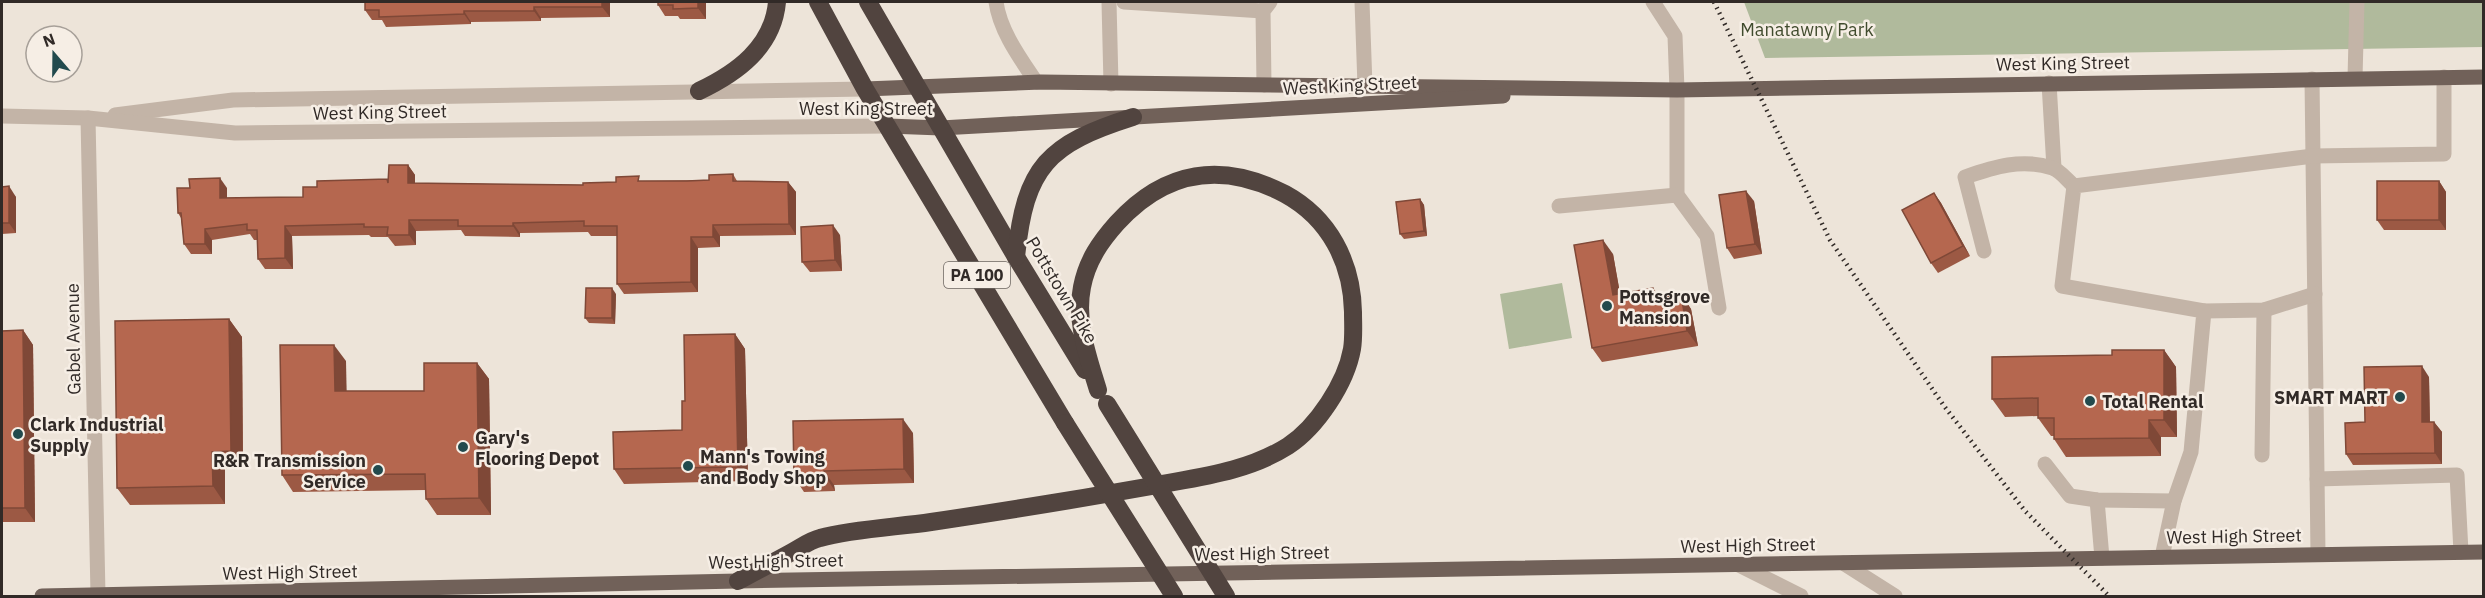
<svg xmlns="http://www.w3.org/2000/svg" width="2485" height="598" font-family="'IBM Plex Sans',sans-serif">
<style>
.green{fill:#b0ba9c}
.lines{fill:none;stroke-linecap:round;stroke-linejoin:round}
.minor{stroke:#c3b4a7;stroke-width:15}
.major{stroke:#716159;stroke-width:15}
.highway{stroke:#51443f;stroke-width:18}
.rail{stroke:#312a27;stroke-width:4.5;stroke-dasharray:1.5 4.5;stroke-linecap:butt}
.highway-bridge{stroke:#51443f;stroke-width:18}
.wall{fill:#9c5944}
.shaded-wall{fill:#7f4837}
.building{fill:#b5674f;stroke:#7f4837;stroke-width:1.5}
.poi-dot{fill:#224a4d;stroke:#f6eee5;stroke-width:2}
.labels{text-anchor:middle;dominant-baseline:central;stroke-width:5;stroke-linejoin:round;paint-order:stroke}
.shield{fill:#f6eee5;stroke:#6c6560;stroke-width:1.5}
.shield-label{font-size:16px;font-weight:bold;fill:#312a27}
.park-label{font-size:18px;fill:#414c2e;stroke:#f6eee5}
.street-label{font-size:18px;fill:#312a27;stroke:#f6eee5}
.poi-label{font-size:18px;font-weight:bold;fill:#312a27;stroke:#f6eee5;text-anchor:start}
</style>
<rect width="100%" height="100%" fill="#ede4d9"/>
<!-- green -->
<g class="green">
<path d="M1744,2H2483V47L1765,58Z"/>
<path d="M1562,283L1572,338L1509,349L1500,294Z"/>
</g>
<g class="lines">
<!-- minor -->
<g class="minor">
<path d="M996,2C1000,31 1020,58 1036,82"/>
<path d="M1109,2L1111,84"/>
<path d="M1124,2L1263,11"/>
<path d="M1362,2L1365,86"/>
<path d="M1653,2L1675,36L1677,90V195L1707,236L1719,308"/>
<path d="M2355,78L2357,2"/>
<path d="M2312,79L2318,554"/>
<path d="M2049,83L2054,168"/>
<path d="M1264,85L1263,11L1270,2"/>
<path d="M115,115L233,100L865,89"/>
<path d="M2,116L88,118L235,133L888,126"/>
<path d="M88,118L98,595"/>
<path d="M1559,206L1677,195"/>
<path d="M1984,251L1965,177C1994,167 2022,158 2052,168C2060,170 2068,181 2074,186"/>
<path d="M2204,311L2264,310L2315,294"/>
<path d="M2262,455L2264,310"/>
<path d="M2045,464L2070,496L2097,500L2174,501"/>
<path d="M2317,479L2457,475L2461,552"/>
<path d="M2097,500L2102,558"/>
<path d="M2162,557L2174,501L2191,452L2204,311L2062,286L2074,186L2313,156L2444,154V77"/>
<path d="M1843,563L1895,596"/>
<path d="M1739,565L1801,596"/>
</g>
<!-- major -->
<g class="major">
<path d="M865,89L1041,82L1677,90L2484,77"/>
<path d="M888,126L941,128L1503,96"/>
<path d="M42,596L738,581L2484,552"/>
</g>
<!-- highway -->
<g class="highway">
<path d="M818,2L865,89L1065,423"/>
<path d="M868,2L1016,257L1085,370"/>
<path d="M699,91C737,73 773,47 777,2"/>
<path d="M1016,257C1025,166 1048,144 1133,117"/>
<path d="M738,581C756,571 774,562 792,552C801,547 811,540 820,538C853,529 897,527 931,522C1005,511 1079,499 1152,486C1199,477 1247,472 1288,446C1317,427 1346,383 1352,349C1354,337 1353,324 1353,312C1352,262 1329,218 1285,194C1222,161 1165,170 1117,223C1100,242 1087,261 1082,287C1075,322 1088,357 1098,390"/>
</g>
<!-- rail -->
<path class="rail" d="M1714,2L1830,240L1944,406L2025,511L2109,596"/>
<!-- highway-bridge -->
<g class="highway-bridge">
<path d="M1107,404L1226,596"/>
<path d="M1065,423L1174,596"/>
</g>
</g>
<!-- wall -->
<g class="wall">
<path d="M610,2V17L541,18V21L471,22V24L386,27L382,20H372L365,10Z"/>
<path d="M706,2V19H680L678,16H665L658,5Z"/>
<path d="M408,165L415,175V183L583,185L642,181L709,180L733,174L737,181L788,182L796,192V235L720,236V247L698,248V292L624,294L617,284V236H591L588,232L520,233V237L465,236L461,230L416,231V245L395,246L388,237H371L369,235L292,236L293,269H265L258,259L257,240H254L250,234L212,240V254H191L184,244L181,218L178,213L227,188V198L303,197L317,187L388,181Z"/>
<path d="M2439,181L2446,192V230H2384L2377,220Z"/>
<path d="M2,187L16,197V233L2,234Z"/>
<path d="M1934,193L1941,203L1970,256L1938,273L1931,263Z"/>
<path d="M1420,199L1424,205L1427,236L1404,239L1400,234Z"/>
<path d="M1754,201L1762,254L1734,259L1727,248Z"/>
<path d="M840,235L842,271L810,272L802,262Z"/>
<path d="M1613,254L1620,294L1660,298L1681,294L1691,309L1698,346L1602,362L1592,348Z"/>
<path d="M616,294L615,324L589,323L585,318Z"/>
<path d="M229,319L242,337L243,469H225V504L130,505L117,488Z"/>
<path d="M23,330L33,345L35,522H2V331Z"/>
<path d="M735,334L745,349L748,481L624,484L614,469L682,430L685,401Z"/>
<path d="M2164,350L2176,367L2177,437H2161V456L2066,457L2054,439V436H2051L2038,418V416L2005,417L1992,399L2112,355Z"/>
<path d="M346,361V391H424L477,363L489,379L491,515H437L426,499V490L293,492L282,475Z"/>
<path d="M2429,377L2430,422H2434L2442,432V464L2353,465L2346,454L2365,422Z"/>
<path d="M913,433L914,483L834,485L835,491L804,492L794,477Z"/>
</g>
<!-- shaded-wall -->
<g class="shaded-wall">
<path d="M602,2H610V17L602,7Z"/>
<path d="M698,2H706V19L698,8Z"/>
<path d="M534,7L541,18V21L534,11Z"/>
<path d="M464,11L471,22V24L464,14Z"/>
<path d="M408,165L415,175V193L408,183Z"/>
<path d="M220,178L227,188V208L220,198Z"/>
<path d="M2439,181L2446,192V230L2439,220Z"/>
<path d="M788,182L796,192V235L789,224Z"/>
<path d="M9,186L16,197V233L9,223Z"/>
<path d="M1746,191L1754,201L1762,254L1755,244Z"/>
<path d="M1934,193L1941,203L1970,256L1963,246Z"/>
<path d="M1420,199L1424,205L1427,236L1424,231Z"/>
<path d="M409,220L416,231V245L409,235Z"/>
<path d="M513,223L520,233V237L513,226Z"/>
<path d="M713,225L720,236V247L713,237Z"/>
<path d="M833,225L840,235L842,271L835,260Z"/>
<path d="M285,226L292,236L293,269L285,258Z"/>
<path d="M205,229L212,240V254L205,244Z"/>
<path d="M691,237L698,248V292L691,282Z"/>
<path d="M1603,240L1613,254L1623,310L1613,295Z"/>
<path d="M612,288L616,294L615,324L612,318Z"/>
<path d="M1653,288L1664,303L1655,299Z"/>
<path d="M1681,294L1691,309L1698,346L1687,331Z"/>
<path d="M229,319L242,337L243,469L231,451Z"/>
<path d="M23,330L33,345L35,522L25,508Z"/>
<path d="M735,334L745,349L748,481L738,467Z"/>
<path d="M334,345L346,361L347,408L335,391Z"/>
<path d="M2164,350L2176,367L2177,437L2164,420Z"/>
<path d="M477,363L489,379L491,515L479,498Z"/>
<path d="M2422,366L2429,377L2430,432L2422,422Z"/>
<path d="M903,419L913,433L914,483L904,469Z"/>
<path d="M2149,420L2161,437V456L2149,438Z"/>
<path d="M2434,422L2442,432V464L2435,453Z"/>
<path d="M212,452L225,469V504L213,486Z"/>
<path d="M824,471L834,485L835,491L825,476Z"/>
</g>
<!-- building -->
<g class="building">
<path d="M365,2H602V7H534V11H464V14L379,17V10H365Z"/>
<path d="M658,2H698V8L673,9V5H658Z"/>
<path d="M389,165H408V183L583,185V183L616,182V177L639,176L638,181H687L709,180V175L733,174V181L788,182L789,224L713,225V237H691V282L617,284V226H584V221L513,223V226H458V220H409V235H387L388,227H364V224L285,226V258L258,259L257,230H247V224L205,229V244H184L181,213H178L177,188H190L189,179L220,178V198L303,197V187H317V181L387,179L388,183Z"/>
<rect x="2377" y="181" width="62" height="39"/>
<path d="M9,186V223H2V187Z"/>
<path d="M1746,191L1755,244L1727,248L1719,195Z"/>
<path d="M1934,193L1963,246L1931,263L1902,210Z"/>
<path d="M1420,199L1424,231L1400,234L1396,202Z"/>
<path d="M833,225L835,260L802,262L801,227Z"/>
<path d="M1603,240L1613,295L1653,288L1655,299L1681,294L1687,331L1592,348L1574,245Z"/>
<path d="M586,288H612V318H585Z"/>
<path d="M229,319L231,451L212,452L213,486L117,488L115,321Z"/>
<path d="M23,330L25,508H2V331Z"/>
<path d="M735,334L738,467L614,469L613,432L682,430V401H685L684,335Z"/>
<path d="M280,345H334L335,391H424V363H477L479,498L426,499L425,474L282,475Z"/>
<path d="M2112,350H2164V420H2149V438L2054,439V418H2038V398L1992,399V357L2112,355Z"/>
<path d="M2422,366V422H2434L2435,453L2346,454L2345,423L2365,422L2364,367Z"/>
<path d="M903,419L904,469L824,471L825,476L794,477L793,421Z"/>
</g>
<!-- markers -->
<g class="poi-dot">
<circle cx="1607" cy="306" r="6"/>
<circle cx="2400" cy="397" r="6"/>
<circle cx="2090" cy="401" r="6"/>
<circle cx="18" cy="434" r="6"/>
<circle cx="463" cy="447" r="6"/>
<circle cx="688" cy="466" r="6"/>
<circle cx="378" cy="470" r="6"/>
</g>
<g class="labels">
<!-- shield labels -->
<rect class="shield" x="944" y="262" width="66" height="26" rx="4.5"/>
<g class="shield-label">
<text x="977" y="275">PA 100</text>
</g>
<!-- park labels -->
<g class="park-label">
<text x="1807" y="29">Manatawny Park</text>
</g>
<!-- street labels -->
<g class="street-label">
<text transform="translate(2063 63) rotate(-1)">West King Street</text>
<text transform="translate(1350 85) rotate(-3)">West King Street</text>
<text x="866" y="108">West King Street</text>
<text transform="translate(380 112) rotate(-1)">West King Street</text>
<text transform="translate(1062 290) rotate(59)">Pottstown Pike</text>
<text transform="translate(73 339) rotate(-91)">Gabel Avenue</text>
<text transform="translate(2234 536) rotate(-1)">West High Street</text>
<text transform="translate(1748 545) rotate(-1)">West High Street</text>
<text transform="translate(1262 553) rotate(-1)">West High Street</text>
<text transform="translate(776 561) rotate(-1)">West High Street</text>
<text transform="translate(290 572) rotate(-1)">West High Street</text>
</g>
<!-- poi labels -->
<g class="poi-label">
<text x="1619" y="296">Pottsgrove<tspan x="1619" dy="21">Mansion</tspan></text>
<text x="2388" y="397" text-anchor="end">SMART MART</text>
<text x="2102" y="401">Total Rental</text>
<text x="30" y="424">Clark Industrial<tspan x="30" dy="21">Supply</tspan></text>
<text x="475" y="437">Gary's<tspan x="475" dy="21">Flooring Depot</tspan></text>
<text x="700" y="456">Mann's Towing<tspan x="700" dy="21">and Body Shop</tspan></text>
<text x="366" y="460" text-anchor="end">R&amp;R Transmission<tspan x="366" dy="21">Service</tspan></text>
</g>
</g>
<!-- border -->
<rect width="2485" height="598" fill="none" stroke="#312a27" stroke-width="6"/>
<!-- north arrow -->
<g transform="translate(54 54) rotate(340)"><circle r="28" fill="#f6eee5" stroke="#a7a099" stroke-width="1.5"/>
<path d="M0-4.5L10 22L0 15L-10 22Z" fill="#224a4d"/>
<text y="-9" font-size="16" font-weight="bold" text-anchor="middle" fill="#312a27">N</text>
</g>
</svg>
